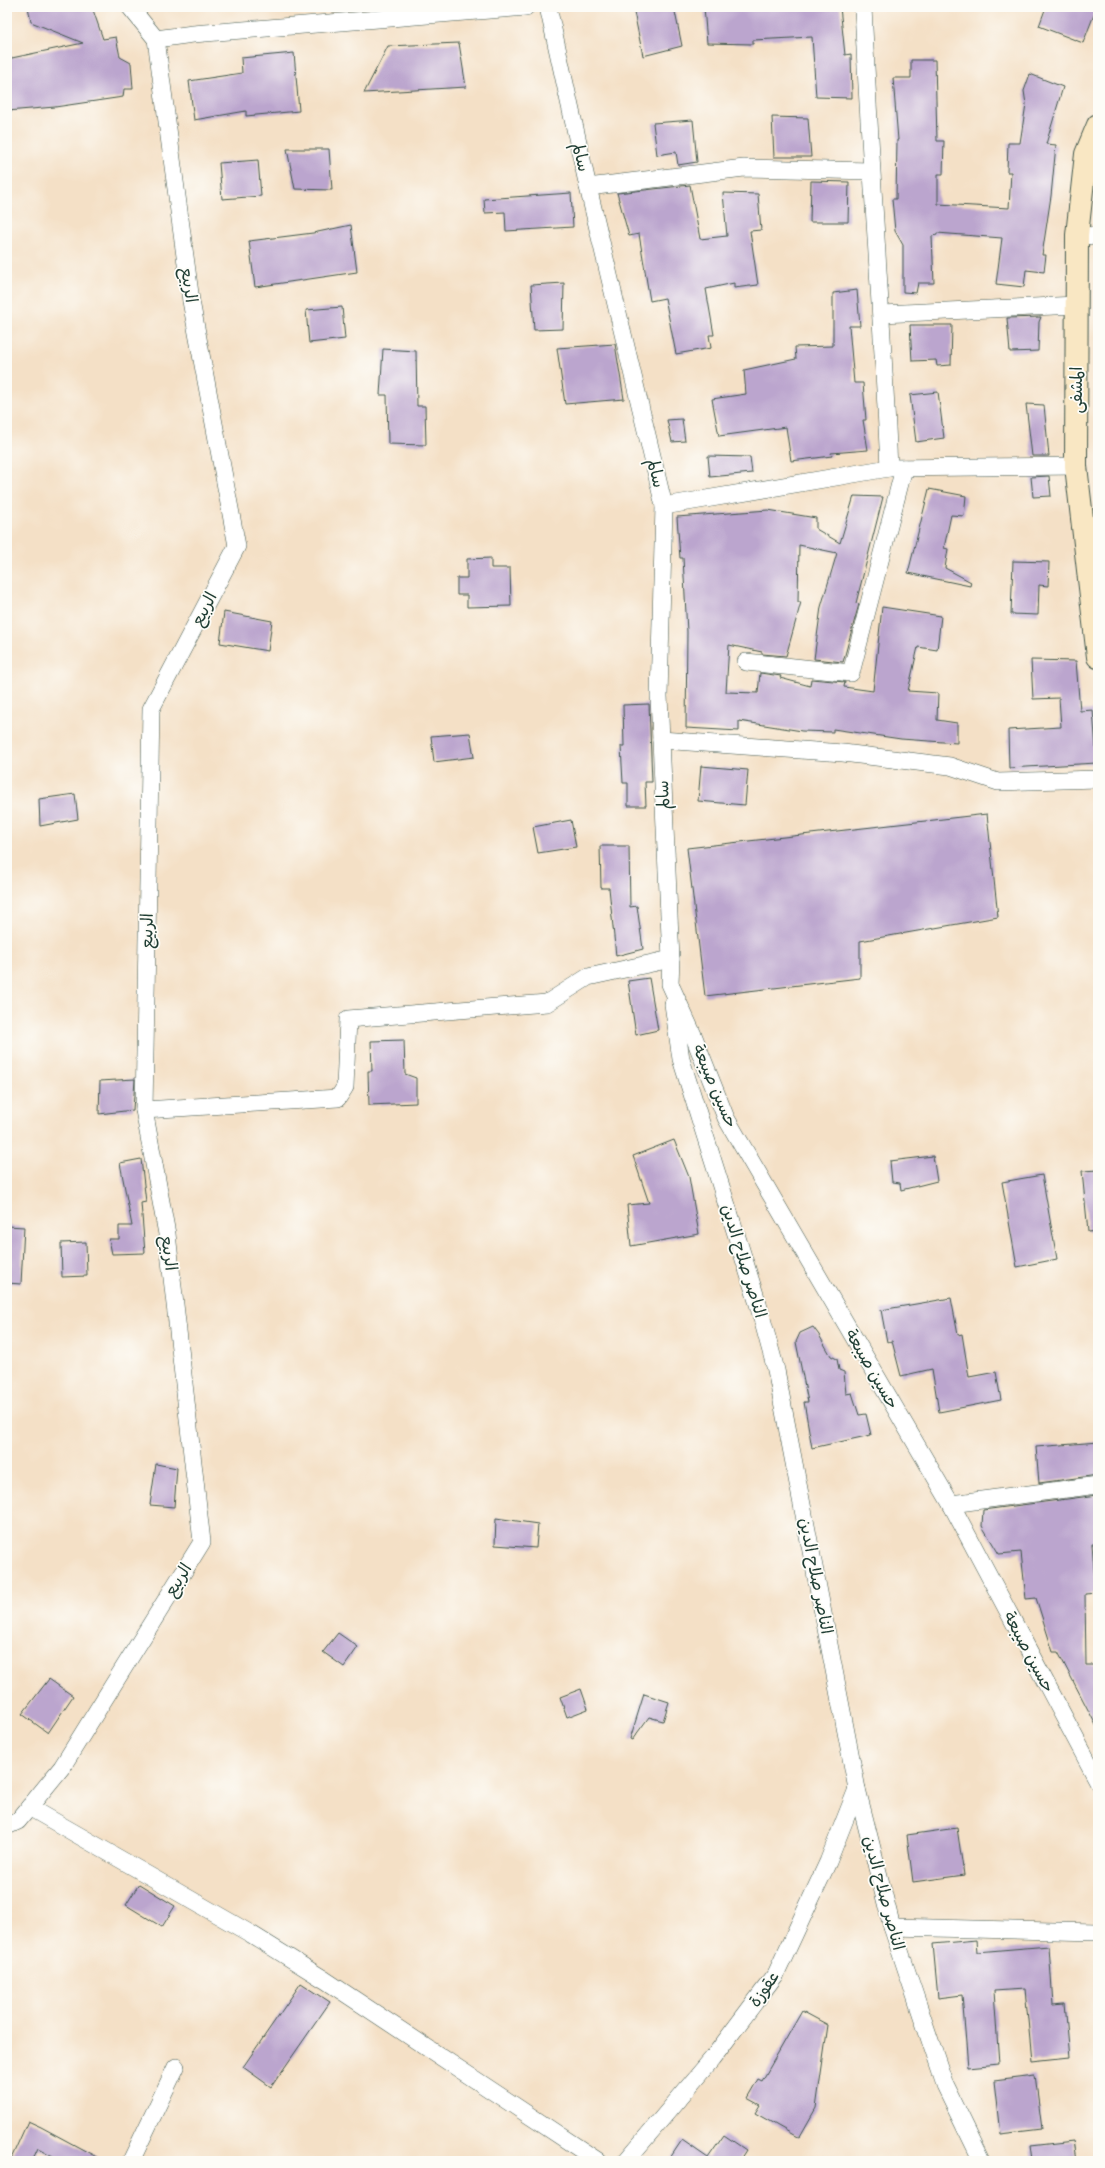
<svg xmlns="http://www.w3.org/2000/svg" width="1105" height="2168" font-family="Caveat,'Playpen Sans Arabic',sans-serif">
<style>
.building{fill:#bba5ce}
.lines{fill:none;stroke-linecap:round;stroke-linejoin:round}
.street-casing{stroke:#3f554a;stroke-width:18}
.secondary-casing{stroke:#3f554a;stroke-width:24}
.street{stroke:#fff;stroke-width:17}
.secondary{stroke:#f9e7c3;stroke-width:22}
.labels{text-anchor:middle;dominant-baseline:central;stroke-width:3.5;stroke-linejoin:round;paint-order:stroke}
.street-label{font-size:17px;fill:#1f3d34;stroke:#fdfcf7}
</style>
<rect width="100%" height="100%" fill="#fdfcf7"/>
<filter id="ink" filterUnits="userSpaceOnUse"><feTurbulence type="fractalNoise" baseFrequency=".025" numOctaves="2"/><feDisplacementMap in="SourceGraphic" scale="8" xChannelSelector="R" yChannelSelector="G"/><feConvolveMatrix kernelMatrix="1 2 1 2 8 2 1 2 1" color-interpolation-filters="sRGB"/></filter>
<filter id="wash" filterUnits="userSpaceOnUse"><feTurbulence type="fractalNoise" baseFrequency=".012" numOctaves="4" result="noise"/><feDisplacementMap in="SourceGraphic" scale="16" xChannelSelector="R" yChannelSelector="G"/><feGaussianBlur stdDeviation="0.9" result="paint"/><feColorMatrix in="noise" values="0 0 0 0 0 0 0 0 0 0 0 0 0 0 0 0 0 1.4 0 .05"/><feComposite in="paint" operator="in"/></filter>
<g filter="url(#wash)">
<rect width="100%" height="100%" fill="#f4e0c6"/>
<g id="blocks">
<!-- building -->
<g class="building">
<path d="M28,7H92L103,39L116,37L120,57L131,63L133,89H124L123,97L55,107L7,111V59L83,43L31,22Z"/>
<path d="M633,7H674L682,46L643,56Z"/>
<path d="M704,7H840L845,55L851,54L852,98L816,97L812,37L753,40V44L707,43Z"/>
<path d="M1046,7H1097L1083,43L1039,26Z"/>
<path d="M459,43L466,87L364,93L388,46Z"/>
<path d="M294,53L299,111L246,116V111L194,120L189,81L242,73L241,58Z"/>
<path d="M911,60H935L937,141H944L943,174H938V204L1009,208L1011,172H1007L1008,143H1020L1026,104L1024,91L1030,74L1063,87L1046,144L1056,145L1051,196L1042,255H1046L1044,272L1026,270L1024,287L996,284L1002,238L937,233V235L932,236L934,283H918L916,293L903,292V245L895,231L892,199H896L897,140H898L893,78H911Z"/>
<path d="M772,117L808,118L811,157H774Z"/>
<path d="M693,120L697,162L678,165L676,152L657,155L653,123Z"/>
<path d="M287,149H329L332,190L295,189Z"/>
<path d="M258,160L261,196L222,199L219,163Z"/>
<path d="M811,181L849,182L848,222H810Z"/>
<path d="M690,185L700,239L727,236L723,193L758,194L761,230L750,231L758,285L734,288V283L706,289L714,335H709L711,348L676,354L665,298L650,301L639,234L629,236L617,193Z"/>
<path d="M571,193L573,227L506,231L505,212L485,213L484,199Z"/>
<path d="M351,225L357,272L255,287L249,241L313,233Z"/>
<path d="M564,283L563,329L534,330L531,285Z"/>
<path d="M857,290L860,326H849L854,383H863L866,420H863L868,450L831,453L832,456L791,461L786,427L719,436L712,399L746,394L744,370L796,359L795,347L833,346V293Z"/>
<path d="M342,307L345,339L309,343L306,310Z"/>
<path d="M1041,317L1039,322L1038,351L1010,352L1007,318Z"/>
<path d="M910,325H952L951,365L937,366L936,360L912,361Z"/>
<path d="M615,344L624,399L565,404L557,348Z"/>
<path d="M383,349L416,351L417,406H425L426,445L388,444L387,395H380Z"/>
<path d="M938,392L944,438L916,442L910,395Z"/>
<path d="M1026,404L1044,405L1049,456H1032Z"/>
<path d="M682,419L685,441L672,442L667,420Z"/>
<path d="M708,456L750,457L752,473L710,477Z"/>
<path d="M1049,476L1051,496L1033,497L1031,477Z"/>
<path d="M929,489L966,496L964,516L951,515L944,548L948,549L945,568L971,582L970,586L908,573Z"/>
<path d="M854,496L883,497L856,603L859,604L843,662L814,659L821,607L837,553L799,545L798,602H801L786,656L762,654V652L729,645L726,692L758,693L760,673L781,676L780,678L810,686L811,679L845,682L844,687L873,691L882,607L941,616L937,650L918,647L908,691L938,693L937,720L957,723V743L901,739L833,729V732L802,731L739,721V731L686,728L687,632L683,558H680L677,517L768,510L816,518V529L840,543Z"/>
<path d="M491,558V568H510L511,606L467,607V595H457V578H467V559Z"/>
<path d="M1013,561L1049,562L1048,586L1039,585L1038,615L1011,614Z"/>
<path d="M224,612L272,621L268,651L220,643Z"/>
<path d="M1031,660L1076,661L1080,711L1093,710L1097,763L1009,768L1008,730L1061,727L1059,698L1033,699Z"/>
<path d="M649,704L652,782H645L646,806H628V783H623L621,746H624L623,705Z"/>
<path d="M470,733L474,757L434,762L431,736Z"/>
<path d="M701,766L748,770L745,805L698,801Z"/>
<path d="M75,794L78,819L40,826L39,799Z"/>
<path d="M987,814L998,917L860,941V978L705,996L687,848Z"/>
<path d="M571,820L576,847L538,853L533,827Z"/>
<path d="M600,846H629L630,907L637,906L643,949L616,956L609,888H601Z"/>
<path d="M649,978L658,1030L636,1035L628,981Z"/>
<path d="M404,1040L405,1074L416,1078V1103L369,1105L368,1071H372L371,1041Z"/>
<path d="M135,1079L133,1110L99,1114L100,1081Z"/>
<path d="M674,1140L689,1177L699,1234L631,1246L627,1205L649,1203L633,1156Z"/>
<path d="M933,1156L937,1181L901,1190L900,1183L892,1182L890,1161Z"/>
<path d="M141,1159L146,1202L141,1203L145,1253L112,1254L109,1239H119V1226H132L120,1163Z"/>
<path d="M1098,1170V1231L1088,1232L1082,1171Z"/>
<path d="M1042,1175L1057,1259L1017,1267L1002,1182Z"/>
<path d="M7,1226L24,1227L21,1284L7,1283Z"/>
<path d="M86,1242L87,1276L62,1277L61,1243Z"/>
<path d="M951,1298L958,1335L962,1334L969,1377L996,1372L1001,1400L939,1412L932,1369L901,1376L892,1341L887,1342L881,1310Z"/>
<path d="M813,1327L819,1335L831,1356L837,1359L839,1370L844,1372L846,1394L852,1393L859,1415L866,1414L871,1435L812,1448L804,1402H808L796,1342L800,1333Z"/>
<path d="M1098,1442V1475L1039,1483L1036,1447Z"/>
<path d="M156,1464L177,1468L174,1507L150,1505Z"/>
<path d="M1098,1495L1095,1544H1092L1096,1593L1085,1594L1086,1665H1098V1729L1058,1652H1053L1036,1598L1026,1599L1021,1552L999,1554L982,1526L983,1510Z"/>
<path d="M496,1518L538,1524L536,1548L495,1545Z"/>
<path d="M338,1633L358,1647L344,1667L323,1652Z"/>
<path d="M49,1679L73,1696L48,1733L22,1714Z"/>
<path d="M581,1689L588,1709L567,1717L560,1697Z"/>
<path d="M644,1694L669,1702L663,1721L649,1717L632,1740L630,1739Z"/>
<path d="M957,1828L964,1875L913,1882L907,1835Z"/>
<path d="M139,1884L175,1906L162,1927L126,1905Z"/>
<path d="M976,1940L977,1952L1049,1946L1053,2005L1065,2004L1070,2057L1032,2061L1025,1989L994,1991L999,2064L968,2067L962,1995L938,1998L933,1944Z"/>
<path d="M301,1983L330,2002L271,2087L243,2067Z"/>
<path d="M802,2011L828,2025L816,2108L799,2138L755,2113L760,2105L747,2098L758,2079L762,2081Z"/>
<path d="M1035,2076L1042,2129L1000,2134L994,2081Z"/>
<path d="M28,2121L41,2127L104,2161H62L38,2148L32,2161H10Z"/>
<path d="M724,2135L746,2150L739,2161H668L682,2140L708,2158Z"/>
<path d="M1073,2141L1076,2161H1032L1030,2146Z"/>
</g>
</g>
</g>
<g filter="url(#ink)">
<use href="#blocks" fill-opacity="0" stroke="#3f554a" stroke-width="1"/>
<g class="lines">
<!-- street casing -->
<g class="street-casing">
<g id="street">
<path d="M548,7L588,187L664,506L659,696L671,959L670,984L694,1037L726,1118L951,1504L1098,1781"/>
<path d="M863,7C870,161 882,314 889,468"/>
<path d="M156,39L193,34L526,7"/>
<path d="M588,187L744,168L871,171"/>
<path d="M1077,235L1098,236"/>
<path d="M882,314L1077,305"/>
<path d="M664,506L889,468L1076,466"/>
<path d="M746,662L851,673L904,468"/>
<path d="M661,740L843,753L950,766L998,782L1098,779"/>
<path d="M673,1004L681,1059L758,1304L776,1370L857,1789L892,1927L945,2085L982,2161"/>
<path d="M144,1110L338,1098L345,1087L348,1019L547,1003L588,977L671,959"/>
<path d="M951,1504L1098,1485"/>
<path d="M29,1807L251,1934L325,1980L598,2161"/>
<path d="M7,1826L18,1821L62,1767L202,1542L167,1234L144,1110L151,709L237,546L191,301L156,39L130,7"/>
<path d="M892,1927L1098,1932"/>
<path d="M131,2161L176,2067"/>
<path d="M626,2161L712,2059L776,1974L828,1862L857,1789"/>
</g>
</g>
<!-- secondary casing -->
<g class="secondary-casing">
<path id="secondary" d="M1098,125L1086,154L1077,235L1076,466L1098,657"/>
</g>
<!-- street -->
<use href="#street" class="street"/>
<!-- secondary -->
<use href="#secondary" class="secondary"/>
</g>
</g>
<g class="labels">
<!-- street labels -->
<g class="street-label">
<text transform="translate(581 157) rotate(77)">سالم</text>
<text transform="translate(189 285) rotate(82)">الربيع</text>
<text transform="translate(1076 390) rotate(-90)">المشفى</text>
<text transform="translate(656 473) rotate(77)">سالم</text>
<text transform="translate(204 609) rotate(-62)">الربيع</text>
<text transform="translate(663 795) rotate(-92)">سالم</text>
<text transform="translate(147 931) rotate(-89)">الربيع</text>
<text transform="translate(715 1086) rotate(67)">حسين صيبعة</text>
<text transform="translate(169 1253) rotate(83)">الربيع</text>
<text transform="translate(744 1261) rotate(73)">الناصر صلاح الدين</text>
<text transform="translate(872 1369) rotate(60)">حسين صيبعة</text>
<text transform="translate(816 1576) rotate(79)">الناصر صلاح الدين</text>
<text transform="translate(178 1580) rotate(-58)">الربيع</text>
<text transform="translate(1029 1652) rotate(62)">حسين صيبعة</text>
<text transform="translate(884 1893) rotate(75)">الناصر صلاح الدين</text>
<text transform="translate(764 1989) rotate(-55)">عقوزة</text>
</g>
</g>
<!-- margin -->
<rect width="1105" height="2168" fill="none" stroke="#fdfcf7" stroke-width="24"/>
</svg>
